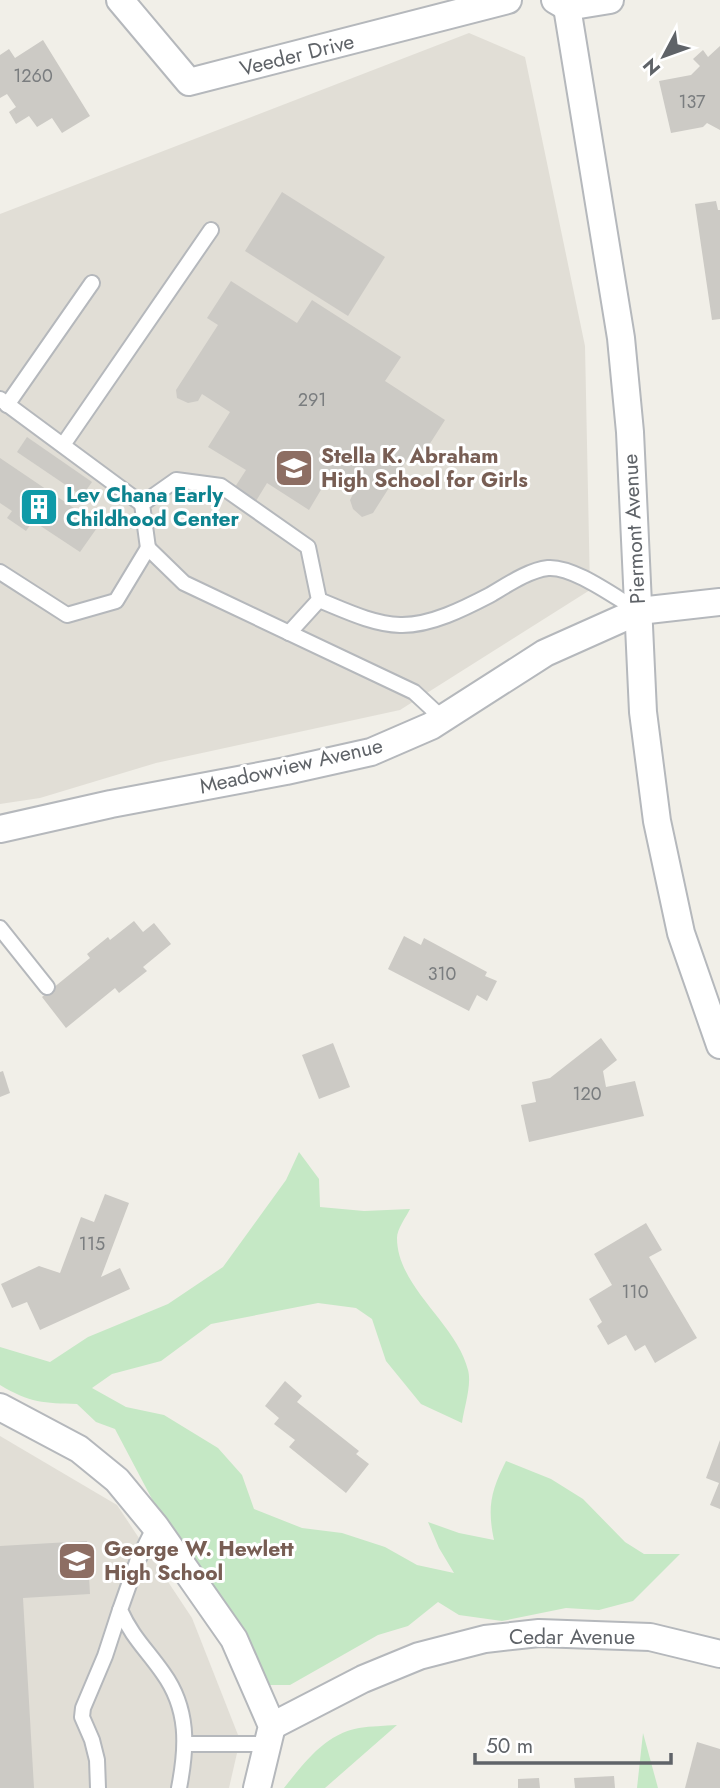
<svg xmlns="http://www.w3.org/2000/svg" width="720" height="1788" font-family="Jost,sans-serif">
<style>
.education{fill:#e1ded6}
.green{fill:#c5e8c5}
.building{fill:#cccac5}
.lines{fill:none;stroke-linecap:round;stroke-linejoin:round}
.service-casing{stroke:#b5b8bc;stroke-width:18}
.minor-casing{stroke:#b5b8bc;stroke-width:30}
.service{stroke:#fff;stroke-width:14}
.minor{stroke:#fff;stroke-width:26}
.labels{text-anchor:middle;dominant-baseline:central;stroke-width:6;stroke-linejoin:round;paint-order:stroke}
.number-label{font-size:18px;fill:#7a7d7f}
.street-label{font-size:21px;fill:#5f6368;stroke:#fff}
.education-label{font-size:21px;font-weight:bold;fill:#785e54;stroke:#fff;text-anchor:start}
.culture-label{font-size:21px;font-weight:bold;fill:#0d838f;stroke:#fff;text-anchor:start}
</style>
<rect width="100%" height="100%" fill="#f1efe8"/>
<!-- education -->
<g class="education">
<path d="M469,33L525,57L585,346L590,590L400,710L156,763L40,798L0,804V214Z"/>
<path d="M0,1436L117,1505L192,1618L240,1740L229,1788H0Z"/>
</g>
<!-- green -->
<g class="green">
<path d="M299,1152L319,1179L320,1207L364,1211L410,1209C406,1217 397,1229 397,1238C397,1287 457,1324 468,1370C472,1385 464,1408 462,1423L421,1404L386,1361L372,1319L356,1308L318,1303L211,1324L161,1361L112,1374L92,1388L126,1407L164,1415L218,1448L242,1475L254,1509L302,1528L342,1533L385,1547L417,1565L454,1573L439,1548L428,1522L459,1533L494,1540C487,1507 491,1491 506,1461L551,1479L583,1499L625,1542L644,1554H680L633,1601L599,1610L566,1608L502,1621L459,1615L438,1602L408,1626L378,1635L290,1685H269L231,1661L197,1565L153,1501L115,1429L96,1422L77,1404C44,1403 30,1403 0,1385V1347L50,1362L88,1337L168,1304L223,1267L286,1180Z"/>
<path d="M397,1725L325,1788H284C304,1763 325,1734 359,1728C371,1726 384,1726 397,1725Z"/>
<path d="M643,1733L658,1788H637Z"/>
</g>
<!-- building -->
<g class="building">
<path d="M43,40L90,116L62,133L52,118L37,127L29,116L16,124L9,112L16,107L7,94L0,98V55L9,49L15,58Z"/>
<path d="M720,46V130L707,123L703,127L671,133L659,81L691,75L700,66L693,59L703,50L708,57Z"/>
<path d="M282,192L385,257L348,316L245,251Z"/>
<path d="M716,201L718,210H720V319L712,320L695,204Z"/>
<path d="M231,281L297,323L312,300L401,357L385,381L445,420L422,456L413,450L373,513L362,517L353,509L350,500L353,494L328,478L309,510L267,483L256,501L235,487L246,470L208,447L230,412L202,394L198,401L188,403L177,398L176,390L218,325L207,318Z"/>
<path d="M27,437L92,482L82,496L17,452Z"/>
<path d="M0,458L99,525L80,552L33,521L26,531L7,518L12,511L0,503Z"/>
<path d="M134,921L143,932L154,923L171,944L143,967L147,971L119,993L115,988L66,1028L42,997L90,958L87,954L108,937L110,940Z"/>
<path d="M404,936L421,945L424,938L487,972L485,976L497,981L487,1001L477,995L469,1011L388,969Z"/>
<path d="M601,1038L617,1060L603,1071L606,1087L635,1081L644,1116L529,1142L521,1105L536,1102L532,1082L550,1078Z"/>
<path d="M333,1043L350,1087L319,1099L302,1055Z"/>
<path d="M3,1071L10,1093L0,1097V1072Z"/>
<path d="M105,1194L129,1203L101,1277L120,1268L130,1289L40,1330L27,1302L12,1308L1,1284L39,1266L60,1273L81,1217L94,1222Z"/>
<path d="M646,1223L662,1250L649,1257L697,1338L655,1363L645,1345L635,1351L626,1335L608,1345L597,1326L602,1322L589,1299L612,1285L594,1254Z"/>
<path d="M285,1381L302,1396L297,1402L359,1451L356,1454L369,1464L346,1493L289,1447L295,1440L274,1424L279,1418L265,1406Z"/>
<path d="M720,1440V1509L710,1505L719,1483L706,1478Z"/>
<path d="M87,1541L90,1594L23,1598L34,1788H0V1546Z"/>
<path d="M697,1742L720,1749V1788H685Z"/>
<path d="M614,1776L615,1788H575L574,1778Z"/>
<path d="M539,1778L540,1788H518V1779Z"/>
</g>
<g class="lines">
<!-- service casing -->
<g class="service-casing">
<g id="service">
<path d="M0,399L142,504"/>
<path d="M7,405L92,283"/>
<path d="M63,445L211,230"/>
<path d="M148,548L142,504L176,480L221,486L308,547L319,600L289,633"/>
<path d="M0,572L67,615L116,601L148,548L184,583L414,692L442,718"/>
<path d="M319,600C344,610 372,624 400,625C430,626 465,608 490,595C507,585 529,570 548,568C574,566 616,598 639,611"/>
<path d="M0,928L47,987"/>
<path d="M155,1526L137,1562L120,1610C132,1637 147,1650 163,1673C189,1709 187,1747 179,1788"/>
<path d="M185,1744H267"/>
<path d="M98,1788L97,1760L92,1740L82,1717L83,1708L105,1656L120,1610"/>
</g>
</g>
<!-- minor casing -->
<g class="minor-casing">
<g id="minor">
<path d="M120,0L189,82L508,0"/>
<path d="M555,0L567,7L610,0"/>
<path d="M567,7L621,338L630,432L643,712L657,821L681,933L720,1045"/>
<path d="M0,829L111,804L286,771L371,752L431,726L545,653L639,611L720,602"/>
<path d="M0,1407L79,1449L117,1480L155,1526L234,1639L272,1726L257,1788"/>
<path d="M272,1726L363,1679L419,1656L485,1639L539,1633L650,1637L720,1654"/>
</g>
</g>
<!-- service -->
<use href="#service" class="service"/>
<!-- minor -->
<use href="#minor" class="minor"/>
</g>
<!-- icons -->
<defs>
<g id="school-square" transform="scale(2.0125)"><rect x="-9" y="-9" width="18" height="18" rx="4" fill="#8d6e63" stroke="#fff"/><path d="M0-5L7-2L0 1L-7-2ZM-4 1L0 2.5L4 1V4Q0 6-4 4Z" fill="#fff"/></g>
<g id="building-square" transform="scale(2.0125)"><rect x="-9" y="-9" width="18" height="18" rx="4" fill="#0f9aa8" stroke="#fff"/><path d="M-4-6H4V6H1V3H-1V6H-4ZM-2.5-4.3h1.7v1.8h-1.7ZM.8-4.3h1.7v1.8H.8ZM-2.5-1h1.7V.8h-1.7ZM.8-1h1.7V.8H.8Z" fill="#fff"/></g>
</defs>
<g fill-rule="evenodd">
<use href="#school-square" x="294" y="468"/>
<use href="#building-square" x="39" y="507"/>
<use href="#school-square" x="77" y="1561"/>
</g>
<g class="labels">
<!-- number labels -->
<g class="number-label">
<text x="33" y="76">1260</text>
<text x="692" y="102">137</text>
<text x="312" y="400">291</text>
<text x="442" y="974">310</text>
<text x="587" y="1094">120</text>
<text x="92" y="1244">115</text>
<text x="635" y="1292">110</text>
</g>
<!-- street labels -->
<g class="street-label">
<text transform="translate(297 55) rotate(-14)">Veeder Drive</text>
<text transform="translate(634 529) rotate(-93)">Piermont Avenue</text>
<text transform="translate(291 766) rotate(-13)">Meadowview Avenue</text>
<text x="572" y="1637">Cedar Avenue</text>
</g>
<!-- education labels -->
<g class="education-label">
<text x="321" y="456">Stella K. Abraham<tspan x="321" dy="24">High School for Girls</tspan></text>
<text x="104" y="1549">George W. Hewlett<tspan x="104" dy="24">High School</tspan></text>
</g>
<!-- culture labels -->
<g class="culture-label">
<text x="66" y="495">Lev Chana Early<tspan x="66" dy="24">Childhood Center</tspan></text>
</g>
</g>
<!-- north arrow -->
<g transform="translate(664 56) rotate(229)" stroke="#ffffff" stroke-width="5" paint-order="stroke">
<path d="M0-5L12 26L0 18L-12 26Z" fill="#5f6368"/>
<text y="-10" font-size="19" font-weight="bold" text-anchor="middle" fill="#5f6368">N</text>
</g>
<!-- scale -->
<path d="M475 1753v10h196v-10" fill="none" stroke="#5f6368" stroke-width="3.5"/>
<text x="486" y="1753" font-size="21" fill="#5f6368" stroke="#ffffff" stroke-width="5" paint-order="stroke">50 m</text>
</svg>
